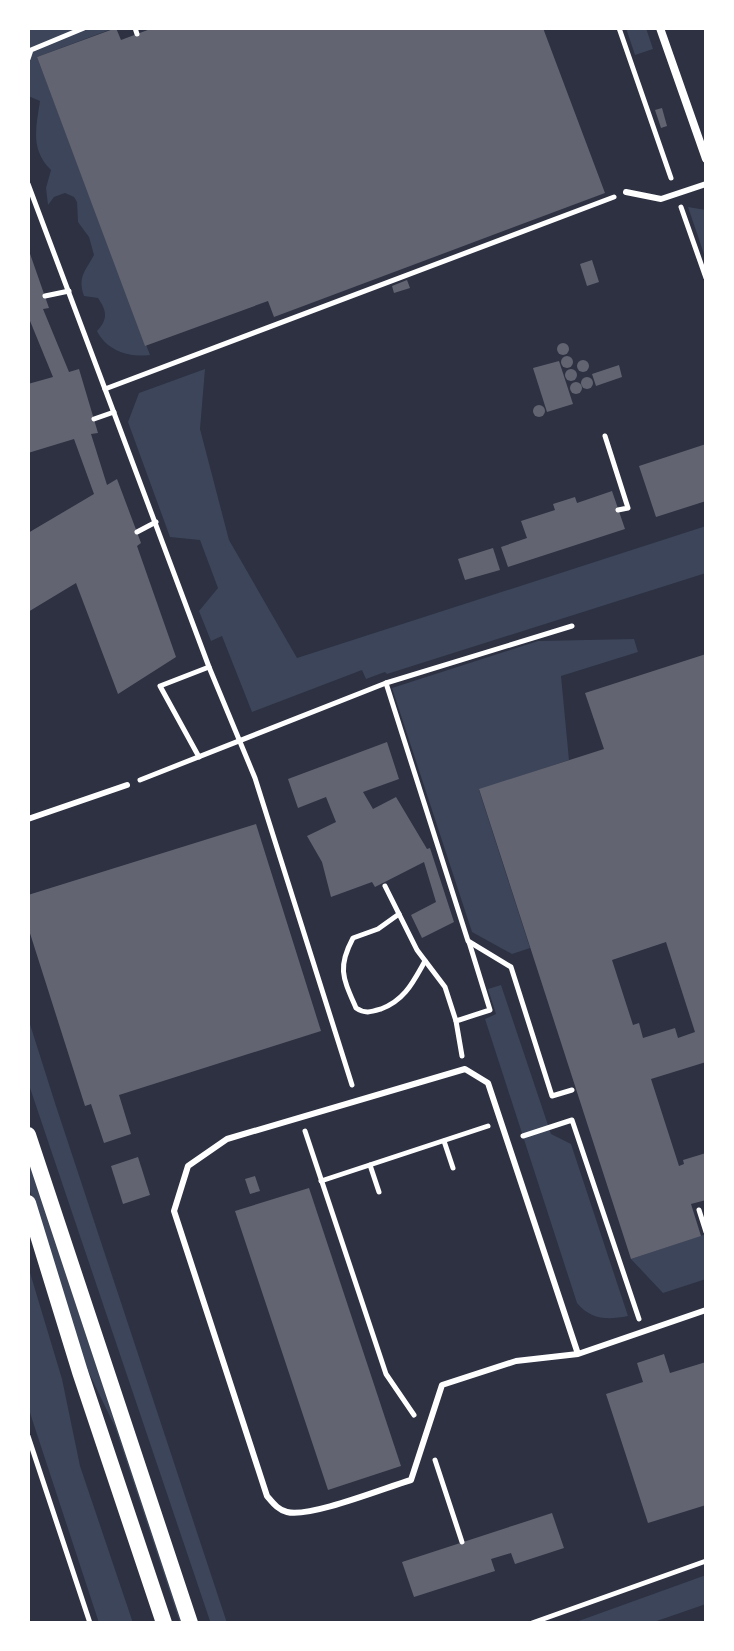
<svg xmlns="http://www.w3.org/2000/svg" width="734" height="1651" font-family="Quicksand,sans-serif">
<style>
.green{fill:#3c4559}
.building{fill:#626471;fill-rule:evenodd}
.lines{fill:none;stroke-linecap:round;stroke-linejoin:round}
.path{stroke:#fff;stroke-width:5}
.service{stroke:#fff;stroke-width:6}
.minor{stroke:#fff;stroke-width:8}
.secondary{stroke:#fff;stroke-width:16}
</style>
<rect width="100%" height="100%" fill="#2d3142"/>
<!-- green -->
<g class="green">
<path d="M28,28H108L109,30L37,57L150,355C129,358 106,350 97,331C108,319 107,311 98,298L84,296C77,277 86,270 94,255L89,237L78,222L77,202L74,197L65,193L54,197L48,205L46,188L51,170C30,149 36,128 40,101L28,96Z"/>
<path d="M626,28H646L653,49L635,55Z"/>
<path d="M688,207L706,210V260Z"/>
<path d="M205,369L200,429L229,540L297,658L706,526V573L387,674L385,672L366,679L362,670L252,712L222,636L211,641L199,611L218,588L200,540L170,537L128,422L139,393Z"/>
<path d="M634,639L638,652L561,676L569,760L479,790L530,948L512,954L472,932L392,688L538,641Z"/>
<path d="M501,985L551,1134L571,1144L628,1316C608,1320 591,1320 577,1303L485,1019L496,1014L488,989Z"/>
<path d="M28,1018L55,1103L227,1623L210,1621L28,1082Z"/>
<path d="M28,1144L187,1623H180L115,1427L78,1350L70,1326L28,1184Z"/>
<path d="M706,1234V1279L663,1293L631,1259Z"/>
<path d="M28,1266L62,1379L80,1466L133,1623H99L32,1419L28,1406Z"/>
<path d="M706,1575V1604L651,1623H573Z"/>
</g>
<!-- building -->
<g class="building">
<path d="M116,28L121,40L153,28H543L605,193L274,317L268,301L145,346L37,57Z"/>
<path d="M662,108L667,126L661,128L655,110Z"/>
<path d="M28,248L49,308L43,309L69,372L79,369L98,433L91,434L107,485L117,479L141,543L137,546L176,657L118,694L76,583L28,612V533L94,494L74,439L28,453V384L53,377L28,316Z"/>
<path d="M592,260L599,282L587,286L580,264Z"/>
<path d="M407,280L410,288L394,293L392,286Z"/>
<circle cx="563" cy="349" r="6"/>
<circle cx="567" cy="362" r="6"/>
<circle cx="583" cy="366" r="6"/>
<path d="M559,361L573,404L547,412L533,368Z"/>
<path d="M619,365L622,377L596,386L592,374Z"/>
<circle cx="571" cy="375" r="6"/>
<circle cx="587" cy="383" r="6"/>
<circle cx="576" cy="388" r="6"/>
<circle cx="539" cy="411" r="6"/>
<path d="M706,444V501L656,517L639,466Z"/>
<path d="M612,491L625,529L508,567L501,547L527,538L521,521L555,510L553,504L575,497L577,503Z"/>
<path d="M493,548L500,570L465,580L458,559Z"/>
<path d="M706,654V1062L651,1079L679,1166L684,1164L683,1160L706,1153V1200L691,1204L701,1236L631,1259L479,789L604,749L585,693ZM666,942L695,1032L678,1038L675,1028L643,1038L639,1023L633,1025L612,960Z"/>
<path d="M387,742L399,779L363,792L373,809L396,797L427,849L430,848L454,922L422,938L411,915L436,902L424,862L375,887L372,882L331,897L322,862L307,836L336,822L326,797L298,808L288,779Z"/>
<path d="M256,824L321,1031L119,1095L131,1134L104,1143L91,1104L85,1106L28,927V895Z"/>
<path d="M138,1157L150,1195L123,1204L111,1166Z"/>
<path d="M255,1176L260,1191L250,1194L245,1179Z"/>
<path d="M309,1188L401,1466L328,1490L235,1211Z"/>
<path d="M664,1354L670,1373L706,1362V1505L648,1523L606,1394L643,1382L637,1363Z"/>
<path d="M552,1513L564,1548L515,1564L511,1553L491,1559L495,1571L414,1597L402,1562Z"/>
</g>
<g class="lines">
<!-- path -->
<g class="path">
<path d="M135,28L137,34"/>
<path d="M619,28L671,178"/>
<path d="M28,59L31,50L84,28"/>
<path d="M28,184L105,389L614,197"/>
<path d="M681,207L706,278"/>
<path d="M45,296L69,291"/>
<path d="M105,389L209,667L255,778L352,1085"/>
<path d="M94,419L114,412"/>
<path d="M605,436L628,508L618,510"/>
<path d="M137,532L156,522"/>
<path d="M386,683L468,941L511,967L552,1096L572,1090"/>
<path d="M199,757L160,686L209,667"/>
<path d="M140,780L386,683L572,626"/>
<path d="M385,886L417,950L445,987L456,1021"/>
<path d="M399,914L378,929L353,938C337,968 343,978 356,1008C365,1014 371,1012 381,1009C405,1000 413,982 425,961"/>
<path d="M462,1056L456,1021L490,1010L469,942"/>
<path d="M305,1131L386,1374L414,1415"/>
<path d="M523,1136L572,1120L639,1319"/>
<path d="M444,1141L453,1168"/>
<path d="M370,1165L379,1192"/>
<path d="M321,1181L488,1126"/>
<path d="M699,1210L706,1232"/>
<path d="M28,1436L90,1623"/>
<path d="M435,1460L462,1542"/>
<path d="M532,1623L706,1561"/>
</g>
<!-- service -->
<g class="service">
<path d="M626,192L661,199L706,184"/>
<path d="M28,819L127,785"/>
<path d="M578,1354L488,1083L465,1069L227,1139L188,1166L174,1211L267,1496C273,1503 278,1510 287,1512C310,1518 384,1488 411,1480L442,1385L516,1361L578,1354L706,1310"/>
</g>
<!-- minor -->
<path class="minor" d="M660,28L706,159"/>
<!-- secondary -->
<g class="secondary">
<path d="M28,1135L190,1623"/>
<path d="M28,1203L80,1372L164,1623"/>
</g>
</g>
<!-- border -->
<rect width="734" height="1651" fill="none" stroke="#ffffff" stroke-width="60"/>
</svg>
